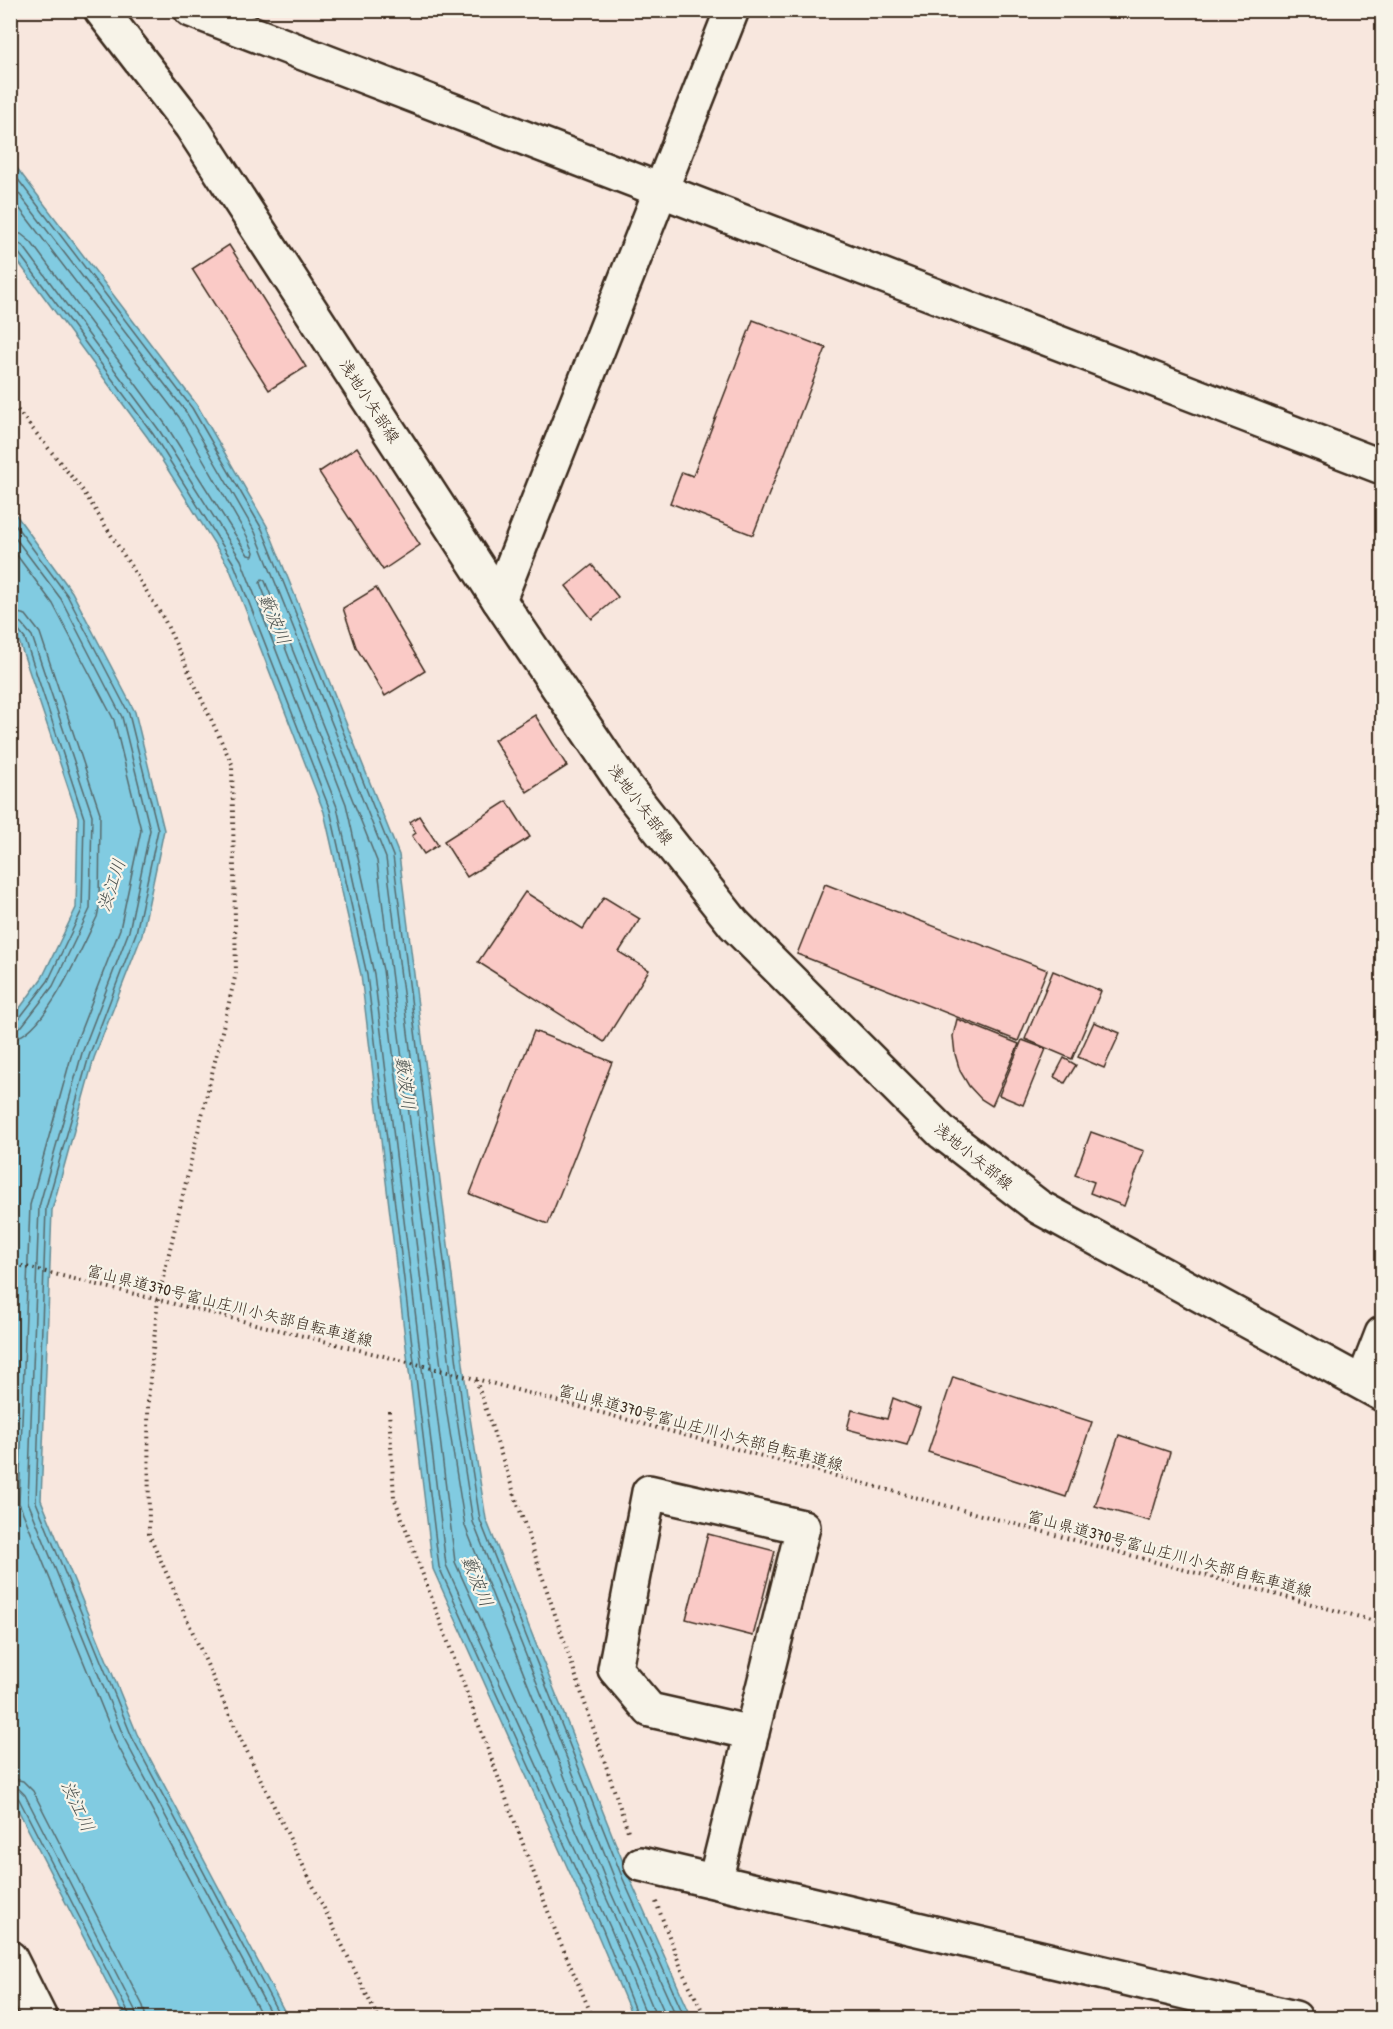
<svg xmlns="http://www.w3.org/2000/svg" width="1393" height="2029" font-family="'Patrick Hand','Klee One',sans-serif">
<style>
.water{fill:#81cbe1;stroke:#658b93;stroke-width:1.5}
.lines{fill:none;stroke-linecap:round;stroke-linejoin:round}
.shore{stroke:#576a6c;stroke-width:1.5}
.building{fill:#facac6;stroke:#3b2a1e;stroke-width:1.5}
.minor-casing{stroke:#3b2a1e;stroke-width:38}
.major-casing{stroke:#3b2a1e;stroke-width:38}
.path{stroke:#3b2a1e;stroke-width:4;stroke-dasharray:1.5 4.5;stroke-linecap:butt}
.minor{stroke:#f7f3e8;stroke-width:33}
.major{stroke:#f7f3e8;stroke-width:33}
.labels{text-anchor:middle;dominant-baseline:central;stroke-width:4.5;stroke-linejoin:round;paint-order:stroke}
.street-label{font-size:16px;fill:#3b2a1e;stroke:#f7f3e8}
.water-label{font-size:18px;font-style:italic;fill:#4c524f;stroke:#f7f3e8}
</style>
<rect width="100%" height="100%" fill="#f8e7de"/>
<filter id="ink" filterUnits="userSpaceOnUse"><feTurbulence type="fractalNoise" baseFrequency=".0167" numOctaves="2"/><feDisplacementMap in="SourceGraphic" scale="12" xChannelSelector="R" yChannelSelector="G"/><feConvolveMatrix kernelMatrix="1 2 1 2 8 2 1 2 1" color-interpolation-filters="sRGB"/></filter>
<g filter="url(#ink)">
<!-- water -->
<g class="water">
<path d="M10,159L197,405L267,526L399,855L469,1411L486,1519L629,1877L692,2018H633L597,1933L433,1569L361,975L324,812L229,567L148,438L11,252Z"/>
<path d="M11,508L72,592L135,712L164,830L142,935L94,1058L52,1210L41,1500L137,1734L288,2018H125L11,1796V1020L42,978L76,908L78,817L19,641L11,631Z"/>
</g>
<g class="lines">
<!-- shore -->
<g class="shore">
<path d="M10,169L192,408L262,529L393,856L463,1412L480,1520L623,1879L685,2018"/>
<path d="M10,182L186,412L255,532L386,858L456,1413L473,1522L616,1882L677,2018"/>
<path d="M10,196L179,417L247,536L254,552L253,556L248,555L166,425L31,242L21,234L10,232"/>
<path d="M10,241L18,243L24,247L159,430L241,560L337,807L374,974L446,1565L610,1927L645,2011L646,2018"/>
<path d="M10,249L18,252L153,434L234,564L330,810L367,975L439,1567L603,1930L638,2018"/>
<path d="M10,518L67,595L129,714L158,830L136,933L89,1056L46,1208L36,1502L132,1737L281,2018"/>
<path d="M10,531L61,599L122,717L150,830L129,931L82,1053L39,1207L28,1502L125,1740L273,2018"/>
<path d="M10,546L53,604L114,720L141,830L120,929L73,1050L30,1205L19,1503L117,1744L263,2018"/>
<path d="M10,611L26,615L40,633L100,813L99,908L97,917C83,945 44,1038 10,1039"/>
<path d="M10,620L21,623L32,636L92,815L90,909L53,986L22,1026L10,1030"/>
<path d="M10,627L17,629L25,639L84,818L82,910L48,981L18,1020L10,1022"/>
<path d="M10,1778L23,1781L33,1791L143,2006L146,2018"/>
<path d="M10,1787L19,1789L25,1795L135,2010L137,2018"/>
<path d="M10,1795L15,1796L19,1799L129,2014L130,2018"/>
<path d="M655,2018L653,2008L618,1924L455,1562L383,970L346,804L260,583L262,579L265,581L377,861L447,1414L465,1526L608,1886L667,2018"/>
</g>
</g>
<!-- building -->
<g class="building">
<path d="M229,245L306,367L269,390L192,269Z"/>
<path d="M753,320L826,348L753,535L670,503L682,472L693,476Z"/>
<path d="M357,447L420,545L383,570L319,472Z"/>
<path d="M592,565L618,597L592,619L566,586Z"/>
<path d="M376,588L425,671L385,696L356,647L343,608Z"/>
<path d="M535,715L567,766L527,792L494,740Z"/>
<path d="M507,801L530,837L467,877L444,841Z"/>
<path d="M419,816L438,845L424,854L412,836L416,833L410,822Z"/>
<path d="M825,884L1047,970L1018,1041L797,954Z"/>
<path d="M525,892L583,929L604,897L640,919L619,952L649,970L604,1042L478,962Z"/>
<path d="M1053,971L1101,991L1072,1059L1025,1039Z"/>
<path d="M957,1019L1019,1044L992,1106L981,1099L969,1086L960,1071L955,1054L953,1036Z"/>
<path d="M1094,1022L1120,1033L1104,1068L1078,1057Z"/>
<path d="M534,1031L612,1062L548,1224L470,1194Z"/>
<path d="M1022,1040L1046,1049L1023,1105L999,1095Z"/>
<path d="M1064,1058L1076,1065L1065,1083L1054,1077Z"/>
<path d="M1091,1132L1144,1151L1124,1206L1090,1193L1094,1182L1075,1175Z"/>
<path d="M953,1377L1092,1422L1066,1497L928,1452Z"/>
<path d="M893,1398L920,1409L907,1445L847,1429L852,1410L887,1419Z"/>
<path d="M1119,1435L1170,1452L1150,1521L1095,1506Z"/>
<path d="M708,1534L775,1551L753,1636L686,1619Z"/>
</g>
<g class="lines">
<!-- minor casing -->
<g class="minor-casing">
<g id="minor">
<path d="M191,10L1382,467"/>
<path d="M499,600L732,10"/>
<path d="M1363,1383L1382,1334"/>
<path d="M641,1864L1295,2018"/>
<path d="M715,1881L803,1527L649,1492L615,1669L650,1710L752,1733"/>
<path d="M10,1958L40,2018"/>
</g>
</g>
<!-- major casing -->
<g class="major-casing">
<path id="major" d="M101,10L191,126L499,600L625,786L734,924L943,1133L1039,1207L1382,1394"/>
</g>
<!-- path -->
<g class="path">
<path d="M10,401L84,492L164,619L232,764L236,973L158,1299L148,1401L149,1534L235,1727L378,2018"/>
<path d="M10,1263L476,1379L1382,1623"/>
<path d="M476,1380L629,1834"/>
<path d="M389,1411L394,1497L555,1930L593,2018"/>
<path d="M656,1902L683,1973L706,2018"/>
</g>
<!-- minor -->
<use href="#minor" class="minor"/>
<!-- major -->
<use href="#major" class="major"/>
</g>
</g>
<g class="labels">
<!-- street labels -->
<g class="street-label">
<text transform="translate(370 401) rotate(57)">浅地小矢部線</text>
<text transform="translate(641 804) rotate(53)">浅地小矢部線</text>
<text transform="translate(974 1156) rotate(39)">浅地小矢部線</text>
<text transform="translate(230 1305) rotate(14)">富山県道370号富山庄川小矢部自転車道線</text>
<text transform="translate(701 1427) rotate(15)">富山県道370号富山庄川小矢部自転車道線</text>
<text transform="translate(1170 1553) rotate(15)">富山県道370号富山庄川小矢部自転車道線</text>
</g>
<!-- water labels -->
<g class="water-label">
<text transform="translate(275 619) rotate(67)">藪波川</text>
<text transform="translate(111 885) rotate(-72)">渋江川</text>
<text transform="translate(406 1083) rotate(83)">藪波川</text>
<text transform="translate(478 1581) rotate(68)">藪波川</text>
<text transform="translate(78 1806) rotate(65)">渋江川</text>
</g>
</g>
<!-- margin -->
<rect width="1393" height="2029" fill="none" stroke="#f7f3e8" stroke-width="36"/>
<rect x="18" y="18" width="1357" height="1993" fill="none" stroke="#3b2a1e" stroke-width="2" filter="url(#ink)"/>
</svg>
